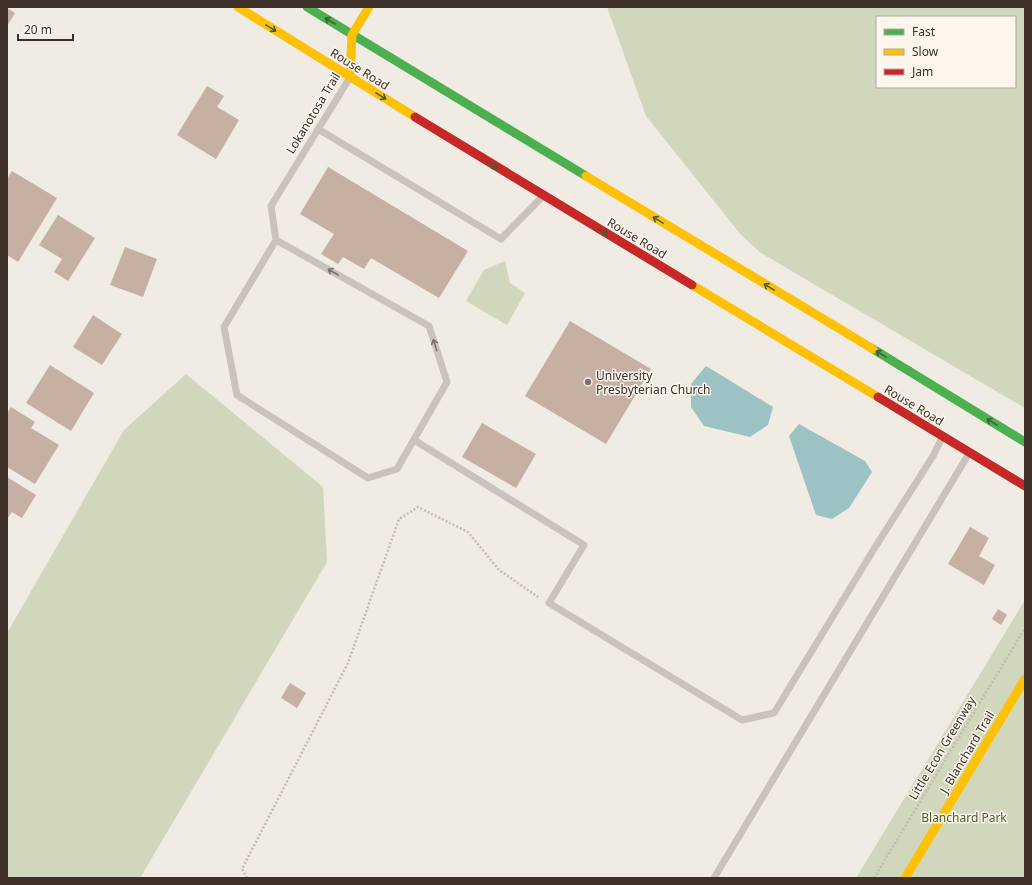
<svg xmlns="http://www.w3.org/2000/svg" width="1032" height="885" font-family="'Noto Sans',sans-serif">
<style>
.green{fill:#d0d7bc;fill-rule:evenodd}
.water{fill:#9dc2c4}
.building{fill:#c6b0a3}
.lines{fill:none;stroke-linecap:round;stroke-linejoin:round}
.path{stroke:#c3bcb4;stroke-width:2.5;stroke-dasharray:2 2;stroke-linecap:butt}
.lane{stroke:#cac3bc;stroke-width:7}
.fast{stroke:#4caf50;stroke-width:9}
.slow{stroke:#ffc107;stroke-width:9}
.jam{stroke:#c62828;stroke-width:9}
.oneway{stroke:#425c37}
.oneway2{stroke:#7c726b}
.poi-dot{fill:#7b716a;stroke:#fcf6ec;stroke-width:1.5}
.labels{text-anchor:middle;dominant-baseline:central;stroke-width:3;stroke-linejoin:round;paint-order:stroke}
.street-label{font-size:12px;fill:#3c3029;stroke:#fcf6ec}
.poi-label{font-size:12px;fill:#3c3029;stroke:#fcf6ec;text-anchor:start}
.park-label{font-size:12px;fill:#475d2a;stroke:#fcf6ec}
</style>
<rect width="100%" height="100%" fill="#f0ebe3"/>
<!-- green -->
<g class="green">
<path d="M607,7H1025V408L761,253L741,235L646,116ZM877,17H1015V87H877Z"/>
<path d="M505,261L510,283L525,293L507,325L466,301L484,270Z"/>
<path d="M186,374L323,487L327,562L140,878H7V633L124,430Z"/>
<path d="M1025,600V878H856Z"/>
</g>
<!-- water -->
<g class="water">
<path d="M706,366L773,407L768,425L750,437L704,426L691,407V384Z"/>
<path d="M799,424L865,461L872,472L849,508L832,519L816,515L789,436Z"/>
</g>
<!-- building -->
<g class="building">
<path d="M7,8L15,13L7,26Z"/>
<path d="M207,86L224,96L217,107L239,120L216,159L177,135Z"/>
<path d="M328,167L468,251L439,298L371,258L364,269L343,257L338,264L321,254L334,234L300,214Z"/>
<path d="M12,171L57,198L18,262L7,255V179Z"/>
<path d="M58,215L95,238L68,281L54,272L62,259L39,245Z"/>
<path d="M125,247L157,259L143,297L110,285Z"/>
<path d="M93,315L122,334L102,365L73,347Z"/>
<path d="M570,321L651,369L606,444L525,396Z"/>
<path d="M50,365L94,393L71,431L26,403Z"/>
<path d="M11,407L35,422L31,428L59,445L35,484L7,467V413Z"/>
<path d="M482,423L536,454L516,488L462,457Z"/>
<path d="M7,477L36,495L22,518L12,512L7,519Z"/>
<path d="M970,527L989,538L979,556L995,565L984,585L948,564Z"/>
<path d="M998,609L1007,615L1001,625L992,619Z"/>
<path d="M290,683L306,693L297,708L281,698Z"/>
</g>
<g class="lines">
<!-- path -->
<g class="path">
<path d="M247,878L242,869L348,663L399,519L418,507L468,532L499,570L538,597"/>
<path d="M874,878L1025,628"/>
</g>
<!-- lane -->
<g class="lane">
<path d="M318,129L501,239L542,197"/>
<path d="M276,240L429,326L447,382L397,469L368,478L237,395L224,327L276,240L271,206L349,79"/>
<path d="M414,440L584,545L549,603L742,720L774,713L874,549L933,456L942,438"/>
<path d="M714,878L968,455"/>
</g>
<!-- fast -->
<g class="fast">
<path d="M307,7L586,176"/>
<path d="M873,349L1025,442"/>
</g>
<!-- slow -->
<g class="slow">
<path d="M238,7L415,117"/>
<path d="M350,77L352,35L369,7"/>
<path d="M586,176L873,349"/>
<path d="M692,285L878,397"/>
<path d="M905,878L1025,679"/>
</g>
<!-- jam -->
<g class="jam">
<path d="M415,117L692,285"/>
<path d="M878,397L1025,486"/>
</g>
</g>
<!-- one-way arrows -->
<defs><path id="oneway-shaft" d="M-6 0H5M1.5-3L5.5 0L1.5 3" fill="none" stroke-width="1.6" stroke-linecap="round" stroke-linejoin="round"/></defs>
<g class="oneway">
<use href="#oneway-shaft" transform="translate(330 21) rotate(-148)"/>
<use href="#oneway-shaft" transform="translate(271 28) rotate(32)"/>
<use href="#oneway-shaft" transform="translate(381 96) rotate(32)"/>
<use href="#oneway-shaft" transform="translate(492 165) rotate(31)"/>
<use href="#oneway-shaft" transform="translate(658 220) rotate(-149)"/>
<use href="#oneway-shaft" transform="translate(603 232) rotate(31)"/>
<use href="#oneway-shaft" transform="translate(769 287) rotate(-149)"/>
<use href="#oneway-shaft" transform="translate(881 354) rotate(-149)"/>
<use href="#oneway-shaft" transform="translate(992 422) rotate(-149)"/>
</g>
<g class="oneway2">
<use href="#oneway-shaft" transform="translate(333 272) rotate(-150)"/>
<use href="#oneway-shaft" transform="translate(435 345) rotate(-108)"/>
</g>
<!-- markers -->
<circle class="poi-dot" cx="588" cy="382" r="4"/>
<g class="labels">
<!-- street labels -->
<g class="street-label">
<text transform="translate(360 69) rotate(32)">Rouse Road</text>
<text transform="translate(313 113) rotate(-59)">Lokanotosa Trail</text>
<text transform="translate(637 238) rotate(31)">Rouse Road</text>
<text transform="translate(914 405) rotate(31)">Rouse Road</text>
<text transform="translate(942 748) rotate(-59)">Little Econ Greenway</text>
<text transform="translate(967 752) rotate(-59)">J. Blanchard Trail</text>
</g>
<!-- poi labels -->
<g class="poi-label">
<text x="596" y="375">University<tspan x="596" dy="14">Presbyterian Church</tspan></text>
</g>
<!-- park labels -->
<g class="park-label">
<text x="964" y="817">Blanchard Park</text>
</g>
</g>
<!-- border -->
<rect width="1032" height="885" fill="none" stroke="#3c3029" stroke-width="16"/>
<!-- legend -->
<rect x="876" y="16" width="140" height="72" fill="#fcf6ec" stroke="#afa79e"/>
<rect x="884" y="29" width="20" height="6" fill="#4caf50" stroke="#afa79e"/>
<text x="912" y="36" font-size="12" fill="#3c3029">Fast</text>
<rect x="884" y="49" width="20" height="6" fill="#ffc107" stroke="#afa79e"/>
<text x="912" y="56" font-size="12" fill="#3c3029">Slow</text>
<rect x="884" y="69" width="20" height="6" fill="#c62828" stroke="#afa79e"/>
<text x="912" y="76" font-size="12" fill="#3c3029">Jam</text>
<!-- scale -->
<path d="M18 34v6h55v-6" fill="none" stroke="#3c3029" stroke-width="2"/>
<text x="24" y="34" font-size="12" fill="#3c3029" stroke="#fcf6ec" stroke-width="3" paint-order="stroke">20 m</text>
</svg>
